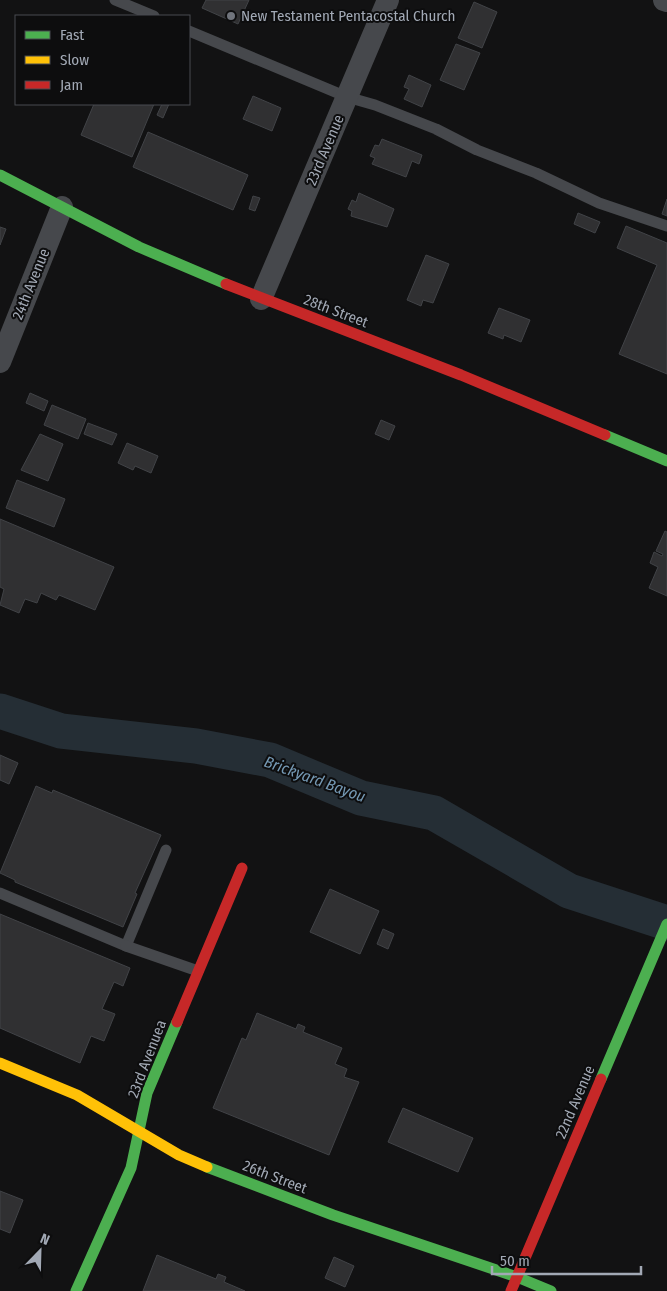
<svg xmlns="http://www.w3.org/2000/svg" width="667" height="1291" font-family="'Fira Sans Condensed',sans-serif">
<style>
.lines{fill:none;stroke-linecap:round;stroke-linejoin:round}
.river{stroke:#252e35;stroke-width:35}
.building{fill:#303032;stroke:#414347}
.lane{stroke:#46484c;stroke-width:11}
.street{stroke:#46484c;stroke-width:22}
.fast{stroke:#4caf50;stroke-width:11}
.slow{stroke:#ffc107;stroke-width:11}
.jam{stroke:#c62828;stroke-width:11}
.poi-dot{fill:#70747c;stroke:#0d0d0e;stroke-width:2}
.labels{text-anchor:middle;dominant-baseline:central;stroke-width:4;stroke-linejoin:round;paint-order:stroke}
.poi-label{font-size:15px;fill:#a2a9b5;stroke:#0d0d0e;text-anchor:start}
.street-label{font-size:15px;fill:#a2a9b5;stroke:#0d0d0e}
.water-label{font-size:16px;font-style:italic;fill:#7599b4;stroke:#0d0d0e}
</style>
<rect width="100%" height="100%" fill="#121213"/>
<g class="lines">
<!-- river -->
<path class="river" d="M0,711L61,731L196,746L270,760L361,798L434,813L569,891L667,923"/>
</g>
<!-- building -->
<g class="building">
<path d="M206,0H249L238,24L202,8Z"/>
<path d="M474,2L497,12L482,48L458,38Z"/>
<path d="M456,44L480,53L464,90L440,80Z"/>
<path d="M409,75L431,85L422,107L404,99L409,89L404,87Z"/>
<path d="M253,96L281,108L272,131L243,119Z"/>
<path d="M94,104H154L132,157L81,135Z"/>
<path d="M162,104H169L163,118L157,115Z"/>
<path d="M148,132L248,175L233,210L133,167Z"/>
<path d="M382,139L422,155L419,164L412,161L406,177L372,164L375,158L370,156L375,145L379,146Z"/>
<path d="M359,193L394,209L387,227L351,216L352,211L348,209L352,200L356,202Z"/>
<path d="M253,196L260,198L255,211L249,209Z"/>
<path d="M667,199V216L662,214Z"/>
<path d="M578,213L600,222L595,233L574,224Z"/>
<path d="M626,226L667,243V374L619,354L657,265L617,248Z"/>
<path d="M0,227L6,229L0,245Z"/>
<path d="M426,255L449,264L433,303L423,300L421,306L407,300Z"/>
<path d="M499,308L530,320L521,342L504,335L503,339L488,333Z"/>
<path d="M30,393L48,401L44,411L26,403Z"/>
<path d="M52,405L86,419L78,439L44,425Z"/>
<path d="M381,420L395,426L389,440L375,434Z"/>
<path d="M88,423L117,434L112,445L84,434Z"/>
<path d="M40,434L63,444L48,481L21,470Z"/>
<path d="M127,443L158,456L151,473L135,466L133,470L118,463Z"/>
<path d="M17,480L65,499L54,527L6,508Z"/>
<path d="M0,519L114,567L95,610L59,595L56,600L41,593L37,603L25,599L19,613L0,605L4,589L0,587Z"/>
<path d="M665,531L667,532V596L649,588L658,567L650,563L654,552L662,556L663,554L656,551Z"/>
<path d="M0,755L18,763L9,784L0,780Z"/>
<path d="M36,786L52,793L53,790L161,835L135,893L137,894L123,927L15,882V880L0,873Z"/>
<path d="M330,889L379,911L360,954L310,932Z"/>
<path d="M0,914L130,968L123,986L114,982L102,1009L115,1014L104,1041L91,1036L80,1063L0,1028Z"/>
<path d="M383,929L394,934L388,949L377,944Z"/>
<path d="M257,1013L296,1029L298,1024L305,1027L303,1032L342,1048L335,1064L347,1069L344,1077L359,1082L329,1155L213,1108L242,1038L246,1040Z"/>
<path d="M403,1108L473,1138L458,1172L388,1142Z"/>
<path d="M0,1191L23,1200L10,1233L0,1229Z"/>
<path d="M157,1255L216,1279L218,1274L226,1277L224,1282L245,1291H143Z"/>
<path d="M334,1257L354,1266L345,1287L325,1278Z"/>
</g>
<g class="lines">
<!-- lane -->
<g class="lane">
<path d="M115,0L154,16"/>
<path d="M189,31L347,97L375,105L436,129L477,150L536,173L599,203L667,226"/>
<path d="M0,893L126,946L166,850"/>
<path d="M126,946L198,971"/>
</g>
<!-- street -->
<g class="street">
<path d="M664,0L667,1"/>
<path d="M261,299L388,0"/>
<path d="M0,362L62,207"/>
</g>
<!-- fast -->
<g class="fast">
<path d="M0,175L139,247L226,284"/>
<path d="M605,435L667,461"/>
<path d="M601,1079L667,924"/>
<path d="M207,1167L333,1215L517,1277L551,1291"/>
<path d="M76,1291L131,1168L147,1093L177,1022"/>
</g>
<!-- slow -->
<path class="slow" d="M0,1063L77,1095L179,1155L207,1167"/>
<!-- jam -->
<g class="jam">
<path d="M226,284L461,375L605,435"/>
<path d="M177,1022L242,868"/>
<path d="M511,1291L601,1079"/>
</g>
</g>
<!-- markers -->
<circle class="poi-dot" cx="231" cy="16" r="5"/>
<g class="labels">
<!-- poi labels -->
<g class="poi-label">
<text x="241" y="16">New Testament Pentacostal Church</text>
</g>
<!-- street labels -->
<g class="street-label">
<text transform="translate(325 150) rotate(-67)">23rd Avenue</text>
<text transform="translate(31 284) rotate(-68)">24th Avenue</text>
<text transform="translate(336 311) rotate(21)">28th Street</text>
<text transform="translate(147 1059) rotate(-69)">23rd Avenuea</text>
<text transform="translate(575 1102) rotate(-67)">22nd Avenue</text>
<text transform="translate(275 1177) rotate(21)">26th Street</text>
</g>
<!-- water labels -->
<g class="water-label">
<text transform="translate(315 779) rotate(20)">Brickyard Bayou</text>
</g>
</g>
<!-- legend -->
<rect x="15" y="15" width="175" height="90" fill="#0d0d0e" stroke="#494b51"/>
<rect x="25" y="31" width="25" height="8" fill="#4caf50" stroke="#494b51"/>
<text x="60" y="40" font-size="15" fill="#a2a9b5">Fast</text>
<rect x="25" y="56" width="25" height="8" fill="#ffc107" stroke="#494b51"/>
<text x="60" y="65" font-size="15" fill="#a2a9b5">Slow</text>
<rect x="25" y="81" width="25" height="8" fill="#c62828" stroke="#494b51"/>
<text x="60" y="90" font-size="15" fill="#a2a9b5">Jam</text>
<!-- north arrow -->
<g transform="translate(40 1251) rotate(23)" stroke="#0d0d0e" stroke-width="4" paint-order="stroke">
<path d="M0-4L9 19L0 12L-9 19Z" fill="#a2a9b5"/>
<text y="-8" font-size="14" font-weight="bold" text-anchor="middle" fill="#a2a9b5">N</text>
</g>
<!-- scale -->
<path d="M492 1266v8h149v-8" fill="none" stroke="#a2a9b5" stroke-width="2.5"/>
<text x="500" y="1266" font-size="15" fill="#a2a9b5" stroke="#0d0d0e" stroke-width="4" paint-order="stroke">50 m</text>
</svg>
